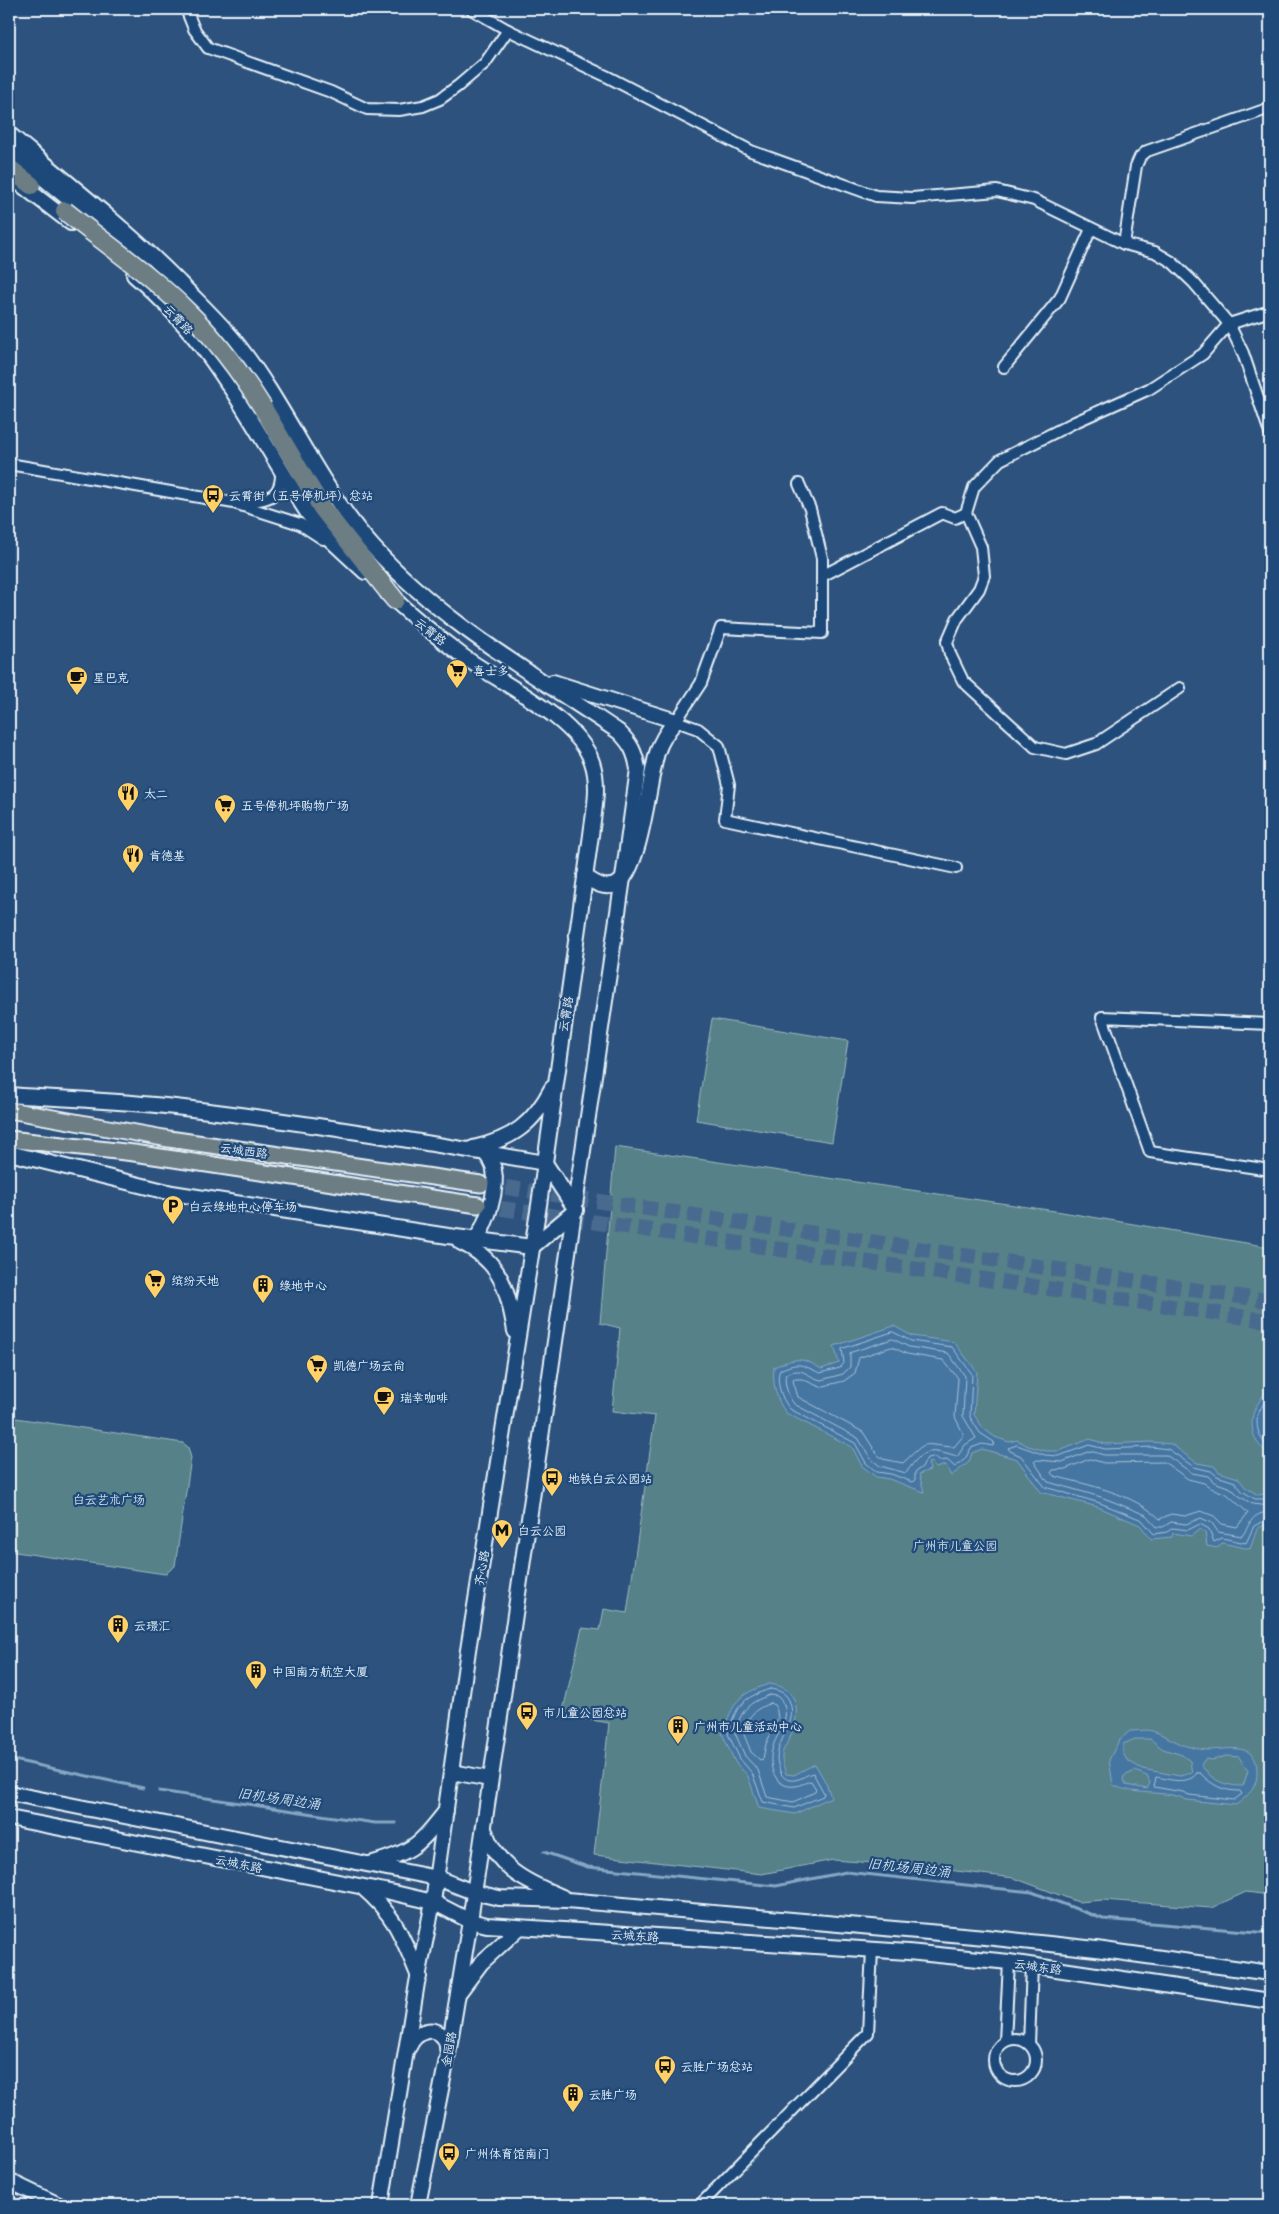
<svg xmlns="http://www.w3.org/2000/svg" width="1279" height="2214" font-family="Mali,'LXGW WenKai TC',sans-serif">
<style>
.green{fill:#578188;stroke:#a0b9c0}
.water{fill:#4576a2;stroke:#86a7c4;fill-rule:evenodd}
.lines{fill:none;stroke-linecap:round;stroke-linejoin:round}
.shore{stroke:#a7c0d6;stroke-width:1}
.stream{stroke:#86a7c4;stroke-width:3}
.primary-tunnel{stroke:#496a8f;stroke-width:15;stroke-dasharray:15 8;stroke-linecap:butt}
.street-casing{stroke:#e8f1f8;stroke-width:14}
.secondary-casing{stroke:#e8f1f8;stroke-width:18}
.primary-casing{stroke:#e8f1f8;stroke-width:19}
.highway-casing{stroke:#e8f1f8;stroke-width:21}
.street{stroke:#1f4a7a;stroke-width:10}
.secondary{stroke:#1f4a7a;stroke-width:14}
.primary{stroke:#6c7e84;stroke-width:15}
.highway{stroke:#6c7e84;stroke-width:18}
.highway-bridge-casing{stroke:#e8f1f8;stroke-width:21;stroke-linecap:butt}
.highway-bridge{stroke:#6c7e84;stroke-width:18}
.labels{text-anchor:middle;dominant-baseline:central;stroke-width:4.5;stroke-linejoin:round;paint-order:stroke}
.street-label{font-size:12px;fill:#e8f1f8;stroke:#1f4a7a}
.poi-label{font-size:12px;fill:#e8f1f8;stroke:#1f4a7a;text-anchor:start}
.park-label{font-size:12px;fill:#d2e0e7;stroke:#1f4a7a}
.water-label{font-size:14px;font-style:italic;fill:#d0dfeb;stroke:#1f4a7a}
</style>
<rect width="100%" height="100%" fill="#2d527d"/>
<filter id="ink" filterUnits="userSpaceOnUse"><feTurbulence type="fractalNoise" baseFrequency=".02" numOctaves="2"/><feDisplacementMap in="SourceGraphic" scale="10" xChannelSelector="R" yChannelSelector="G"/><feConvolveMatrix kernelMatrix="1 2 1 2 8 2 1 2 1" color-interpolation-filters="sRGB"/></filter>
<g filter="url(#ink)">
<!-- green -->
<g class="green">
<path d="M712,1019L848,1041L832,1142L696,1120Z"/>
<path d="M615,1147L1062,1212L1270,1247V1895L1246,1892L1211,1908L1103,1900L1078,1902L1014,1878L915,1866L833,1860L762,1874L594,1855L609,1723L562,1715L582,1628L600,1630L604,1609L627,1613L655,1416L612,1411L620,1328L600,1323Z"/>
<path d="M9,1417L183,1443L188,1447L191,1458L175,1566L165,1574L9,1551Z"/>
</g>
<!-- water -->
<g class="water">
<path d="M894,1326L912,1336L954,1342L977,1372L974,1415L984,1429L995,1437L1009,1442L1017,1440L1028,1446L1046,1451H1059L1090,1439L1105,1444L1152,1442L1171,1444L1197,1463L1214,1466L1219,1472L1238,1478L1245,1487L1258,1495L1270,1493V1522L1257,1529L1250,1549L1222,1543L1217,1548L1207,1546L1205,1532L1200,1529L1191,1536L1173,1533L1172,1537L1151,1539L1140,1525L1098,1507L1041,1492L1017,1459L982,1449L972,1453L969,1462L951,1476L946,1465L935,1468L932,1462L928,1463L930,1470L919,1474L924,1492L889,1479L876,1477L862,1466L852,1447L786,1413C776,1399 772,1383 774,1367C795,1358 801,1356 821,1369L839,1363L834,1346Z"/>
<path d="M1270,1386V1452C1254,1449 1248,1423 1255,1409C1258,1402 1265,1393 1270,1386Z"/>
<path d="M769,1684C800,1687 801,1714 790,1737C788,1742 785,1746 783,1751C780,1759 784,1766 786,1774L794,1775L815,1764L826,1783L831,1797L795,1814L759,1808L748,1776L735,1762L722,1733C735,1701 736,1695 769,1684Z"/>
<path d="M1148,1730C1164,1733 1176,1744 1191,1747C1197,1749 1204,1750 1210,1750C1229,1749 1257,1742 1257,1771C1258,1787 1248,1796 1236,1805L1187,1800C1168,1789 1135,1797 1113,1785L1109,1760L1119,1740L1130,1731ZM1135,1739H1150L1163,1749L1182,1755L1190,1761L1192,1773L1180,1776L1142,1769L1127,1760L1123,1753V1744ZM1226,1756L1239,1757L1248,1771L1243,1786C1225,1786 1212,1781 1201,1765L1205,1759L1212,1760ZM1135,1771L1147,1776L1150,1783L1147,1789L1126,1785L1123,1780L1124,1776Z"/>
</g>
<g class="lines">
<!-- shore -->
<g class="shore">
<path d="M893,1332L911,1341L952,1347L972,1374L970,1417L980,1433L994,1442L993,1446L982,1444L971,1448L965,1459L955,1467L947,1460L939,1461L933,1457L927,1458L922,1467L915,1472V1480L912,1482L891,1474L877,1472L866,1463L855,1443L790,1409C782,1400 775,1381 780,1370C799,1361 802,1365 820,1373L840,1368L844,1363L842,1349Z"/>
<path d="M893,1339L909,1347L948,1353L965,1376L963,1416L976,1438L965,1445L957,1457C929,1449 924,1447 906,1473L880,1466L871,1459L858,1438L794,1404C789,1398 783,1382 786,1374C804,1366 805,1376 821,1380L843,1374L850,1367V1353Z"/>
<path d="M892,1347L907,1354L943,1360L958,1378L955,1417L964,1435L954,1447C919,1445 930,1438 903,1463L883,1459L877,1454L863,1432L798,1397L793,1381L794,1379H802L820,1387L844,1381L855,1373L859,1358Z"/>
<path d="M1270,1395C1267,1400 1261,1406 1259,1412C1254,1423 1259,1442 1270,1447"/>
<path d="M1090,1459L1104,1463L1164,1462L1188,1479L1204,1483L1211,1488L1227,1494L1248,1513L1237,1527L1222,1524L1214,1516L1201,1511L1185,1516L1171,1514L1160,1519C1133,1493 1088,1485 1054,1476L1051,1473L1053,1470L1065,1469Z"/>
<path d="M1270,1499H1255L1242,1491L1235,1482L1217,1476L1211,1471L1194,1467L1168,1449L1152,1447L1105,1449L1089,1445L1059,1456L1045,1455L1017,1445L1008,1448L1010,1451L1021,1456L1045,1487L1100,1503L1142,1520L1154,1534L1167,1532L1173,1528L1188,1530L1200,1524L1209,1529L1214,1542L1222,1538L1246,1543L1254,1526L1270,1518"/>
<path d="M1270,1506L1252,1504L1238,1495L1231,1488L1214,1482L1208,1476L1192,1473L1166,1455H1104L1090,1451L1062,1462L1037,1460L1034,1462L1048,1482L1101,1497L1124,1506L1146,1515L1157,1527H1163L1171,1522L1186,1524L1201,1518L1212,1523L1218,1532L1242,1536C1251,1524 1250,1513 1270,1512"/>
<path d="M770,1689C778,1690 785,1692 789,1700C798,1721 781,1734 778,1752C776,1760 778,1764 780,1771C782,1778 788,1781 795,1780C802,1779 807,1774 813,1773L824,1793L823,1796L794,1808L763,1802L752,1773L740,1759L728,1734C736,1705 742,1698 770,1689Z"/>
<path d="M770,1695L777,1696C797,1714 776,1731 772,1750C768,1767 775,1789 796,1786C801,1785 806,1782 811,1781L816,1789L815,1792L793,1802L767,1797L758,1770L745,1756L735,1733C741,1710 747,1703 770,1695Z"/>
<path d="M771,1703L776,1706L778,1718L766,1744L763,1759L760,1760L751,1752L743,1732C749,1715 754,1709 771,1703Z"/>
<path d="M1197,1773H1200C1213,1786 1223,1791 1240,1791L1242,1794L1234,1800L1189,1795L1183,1792L1154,1787L1156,1777C1169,1779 1188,1786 1197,1773Z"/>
</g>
<!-- stream -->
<g class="stream">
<path d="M9,1759L143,1788"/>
<path d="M159,1791L375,1823H396"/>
<path d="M544,1852L588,1867L776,1886L846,1872L1032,1892L1103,1919L1270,1933"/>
</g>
<!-- primary-tunnel -->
<g class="primary-tunnel">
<path d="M483,1184L1270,1301"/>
<path d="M478,1205L1270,1321"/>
</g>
<!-- street casing -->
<g class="street-casing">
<g id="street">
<path d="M186,9L194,29L208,48L331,92L367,109L399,110L423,106L440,99L458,86L485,63L508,30"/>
<path d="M471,9L508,30L606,76L751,151L876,196L912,198L997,191L1034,200L1124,244L1155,252L1172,262L1194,283L1229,324L1243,353L1270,433"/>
<path d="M1124,244L1136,166L1140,157L1147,151L1270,108"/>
<path d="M1004,367L1060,298L1091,229"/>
<path d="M9,464L234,503L300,524L323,539"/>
<path d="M799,484L810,509L822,558V633L721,628L701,683L676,721L698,729L719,746L729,785L725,819L956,868"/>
<path d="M238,503C263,499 283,502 281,469"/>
<path d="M822,576L942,513L955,518L966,513"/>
<path d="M1180,688L1096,744L1066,754L1035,747L963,681L950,654L947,642L957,619L979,589L984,576L981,547L966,513L974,487L1000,460L1075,422L1149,389L1203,354L1229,324L1270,311"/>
<path d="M1270,1024L1102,1017L1150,1152L1270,1170"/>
<circle cx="1015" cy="2060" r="21"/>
<path d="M1005,2041L1009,1962"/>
<path d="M1029,2044L1032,1965"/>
<path d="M700,2205L868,2033L872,1950"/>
</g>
</g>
<!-- secondary casing -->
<g class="secondary-casing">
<g id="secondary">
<path d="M9,134C67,182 126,229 179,282C199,303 220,322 238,345C288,409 318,486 373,547C443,624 534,674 619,732C631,744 635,752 638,769L623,878L470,1921L448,2054L418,2205"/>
<path d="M9,150L114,236L144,257"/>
<path d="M19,183L71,223"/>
<path d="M134,275C215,343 251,425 307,512L321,531L365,572"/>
<path d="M553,682L676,721C667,731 661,740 657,753C649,779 641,871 617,884C605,890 594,883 585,876"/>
<path d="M9,1095C64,1099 120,1101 175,1107C298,1121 422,1142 545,1163L576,1210"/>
<path d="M473,1148C513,1139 533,1124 552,1088"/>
<path d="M9,1153L172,1193L448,1236L532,1247L576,1210"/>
<path d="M475,1240C487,1225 498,1189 494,1170C493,1163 489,1158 485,1153"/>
<path d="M460,1242C500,1260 508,1289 515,1331"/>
<path d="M452,1772L490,1779"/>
<path d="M9,1793L437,1878L473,1892L499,1898L567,1900L985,1937L1096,1949L1270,1973"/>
<path d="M9,1818L390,1892L433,1902L470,1921L487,1925L908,1952L1009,1962L1270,2001"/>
<path d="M484,1829C499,1871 524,1880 562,1897"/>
<path d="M370,1864C413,1852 419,1845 446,1811"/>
<path d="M362,1887C396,1916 402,1936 419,1977"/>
<path d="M460,1991L481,1963L519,1928"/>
<path d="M409,2047C415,2032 436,2022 446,2041C447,2044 447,2050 448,2053"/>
<path d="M9,2181L59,2205"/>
<path d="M381,2205L417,1983L433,1902L468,1650L539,1205L591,835C594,811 600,785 592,762C577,718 502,684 464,657C437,637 412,616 388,594"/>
</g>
</g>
<!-- primary casing -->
<g class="primary-casing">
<g id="primary">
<path d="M9,1110L169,1139L481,1184"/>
<path d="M9,1139L134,1153L478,1205"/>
</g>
</g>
<!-- highway casing -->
<g class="highway-casing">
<g id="highway">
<path d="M9,168L31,185"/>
<path d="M263,408L322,508L395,600"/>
</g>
</g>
<!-- street -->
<use href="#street" class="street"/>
<!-- secondary -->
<use href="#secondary" class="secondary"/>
<!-- primary -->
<use href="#primary" class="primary"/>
<!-- highway -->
<use href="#highway" class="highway"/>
<!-- highway-bridge casing -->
<g class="highway-bridge-casing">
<path id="highway-bridge" d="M65,211C106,244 150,274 187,311C217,340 241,373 263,408"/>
</g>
<!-- highway-bridge -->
<use href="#highway-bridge" class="highway-bridge"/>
</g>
</g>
<!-- icons -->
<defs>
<g id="bus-pin" transform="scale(1.125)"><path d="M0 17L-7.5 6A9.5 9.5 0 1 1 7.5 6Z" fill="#ffd166" stroke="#1f4a7a"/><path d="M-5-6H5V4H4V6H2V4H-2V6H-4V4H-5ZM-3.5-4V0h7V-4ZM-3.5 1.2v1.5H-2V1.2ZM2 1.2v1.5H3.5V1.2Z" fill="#111"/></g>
<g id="supermarket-pin" transform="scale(1.125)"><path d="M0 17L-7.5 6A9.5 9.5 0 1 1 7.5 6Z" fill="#ffd166" stroke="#1f4a7a"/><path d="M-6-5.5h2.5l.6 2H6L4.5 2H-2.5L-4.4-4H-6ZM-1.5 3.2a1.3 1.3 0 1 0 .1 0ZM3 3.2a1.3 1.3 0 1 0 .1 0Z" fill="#111"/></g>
<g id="cafe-pin" transform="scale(1.125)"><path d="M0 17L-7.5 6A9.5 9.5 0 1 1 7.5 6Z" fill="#ffd166" stroke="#1f4a7a"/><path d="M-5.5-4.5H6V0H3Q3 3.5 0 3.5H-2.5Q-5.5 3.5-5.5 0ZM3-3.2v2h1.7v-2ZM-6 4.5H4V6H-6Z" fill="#111"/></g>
<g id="restaurant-pin" transform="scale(1.125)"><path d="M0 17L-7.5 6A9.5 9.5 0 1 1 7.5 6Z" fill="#ffd166" stroke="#1f4a7a"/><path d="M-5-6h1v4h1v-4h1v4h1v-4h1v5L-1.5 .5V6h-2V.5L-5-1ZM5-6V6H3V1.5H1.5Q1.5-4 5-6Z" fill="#111"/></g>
<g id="parking-pin" transform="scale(1.125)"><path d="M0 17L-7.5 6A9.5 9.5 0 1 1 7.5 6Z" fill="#ffd166" stroke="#1f4a7a"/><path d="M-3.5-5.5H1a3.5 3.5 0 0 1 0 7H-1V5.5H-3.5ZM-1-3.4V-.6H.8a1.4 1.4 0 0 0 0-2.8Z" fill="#111"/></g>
<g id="building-pin" transform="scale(1.125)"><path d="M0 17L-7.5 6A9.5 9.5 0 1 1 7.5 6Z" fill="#ffd166" stroke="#1f4a7a"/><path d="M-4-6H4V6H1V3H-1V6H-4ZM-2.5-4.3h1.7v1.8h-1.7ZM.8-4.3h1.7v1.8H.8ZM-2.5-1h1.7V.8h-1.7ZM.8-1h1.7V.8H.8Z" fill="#111"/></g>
<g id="metro-pin" transform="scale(1.125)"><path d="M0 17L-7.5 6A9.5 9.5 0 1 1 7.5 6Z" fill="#ffd166" stroke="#1f4a7a"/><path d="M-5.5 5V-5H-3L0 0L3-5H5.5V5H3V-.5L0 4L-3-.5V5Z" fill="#111"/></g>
</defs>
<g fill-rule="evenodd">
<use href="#bus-pin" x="213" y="495"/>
<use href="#supermarket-pin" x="457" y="670"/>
<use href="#cafe-pin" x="77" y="677"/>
<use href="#restaurant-pin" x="128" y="793"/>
<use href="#supermarket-pin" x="225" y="805"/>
<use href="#restaurant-pin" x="133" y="855"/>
<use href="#parking-pin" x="173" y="1206"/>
<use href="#supermarket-pin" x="155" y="1280"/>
<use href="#building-pin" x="263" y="1285"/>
<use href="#supermarket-pin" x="317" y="1365"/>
<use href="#cafe-pin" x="384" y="1397"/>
<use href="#bus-pin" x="552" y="1478"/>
<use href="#metro-pin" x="502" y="1530"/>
<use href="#building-pin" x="118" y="1625"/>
<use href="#building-pin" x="256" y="1671"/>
<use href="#bus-pin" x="527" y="1712"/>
<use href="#building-pin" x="678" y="1726"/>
<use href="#bus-pin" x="665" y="2066"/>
<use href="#building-pin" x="573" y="2094"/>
<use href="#bus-pin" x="449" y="2153"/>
</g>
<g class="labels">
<!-- street labels -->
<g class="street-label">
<text transform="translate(179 319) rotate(47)">云霄路</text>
<text transform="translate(431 631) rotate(38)">云霄路</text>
<text transform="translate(565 1014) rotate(-81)">云霄路</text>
<text transform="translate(244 1150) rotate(8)">云城西路</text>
<text transform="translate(481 1568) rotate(-81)">齐心路</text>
<text transform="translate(239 1863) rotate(11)">云城东路</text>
<text transform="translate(635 1935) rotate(3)">云城东路</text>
<text transform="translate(1038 1966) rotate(8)">云城东路</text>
<text transform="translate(448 2049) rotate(-80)">金园路</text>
</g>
<!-- poi labels -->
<g class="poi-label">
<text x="229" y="495">云霄街（五号停机坪）总站</text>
<text x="473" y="670">喜士多</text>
<text x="93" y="677">星巴克</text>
<text x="144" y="793">太二</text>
<text x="241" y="805">五号停机坪购物广场</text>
<text x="149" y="855">肯德基</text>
<text x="189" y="1206">白云绿地中心停车场</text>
<text x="171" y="1280">缤纷天地</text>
<text x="279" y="1285">绿地中心</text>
<text x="333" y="1365">凯德广场云尚</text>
<text x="400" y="1397">瑞幸咖啡</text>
<text x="568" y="1478">地铁白云公园站</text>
<text x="518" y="1530">白云公园</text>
<text x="134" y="1625">云璟汇</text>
<text x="272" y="1671">中国南方航空大厦</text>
<text x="543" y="1712">市儿童公园总站</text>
<text x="694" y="1726">广州市儿童活动中心</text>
<text x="681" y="2066">云胜广场总站</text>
<text x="589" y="2094">云胜广场</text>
<text x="465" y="2153">广州体育馆南门</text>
</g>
<!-- park labels -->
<g class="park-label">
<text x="109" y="1499">白云艺术广场</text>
<text x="955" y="1545">广州市儿童公园</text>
</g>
<!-- water labels -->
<g class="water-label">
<text transform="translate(279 1798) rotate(8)">旧机场周边涌</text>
<text transform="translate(909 1867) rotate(6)">旧机场周边涌</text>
</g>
</g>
<!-- margin -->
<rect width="1279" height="2214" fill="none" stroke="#1f4a7a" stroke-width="30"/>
<rect x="15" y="15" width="1249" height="2184" fill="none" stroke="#e8f1f8" stroke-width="2" filter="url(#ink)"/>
</svg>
